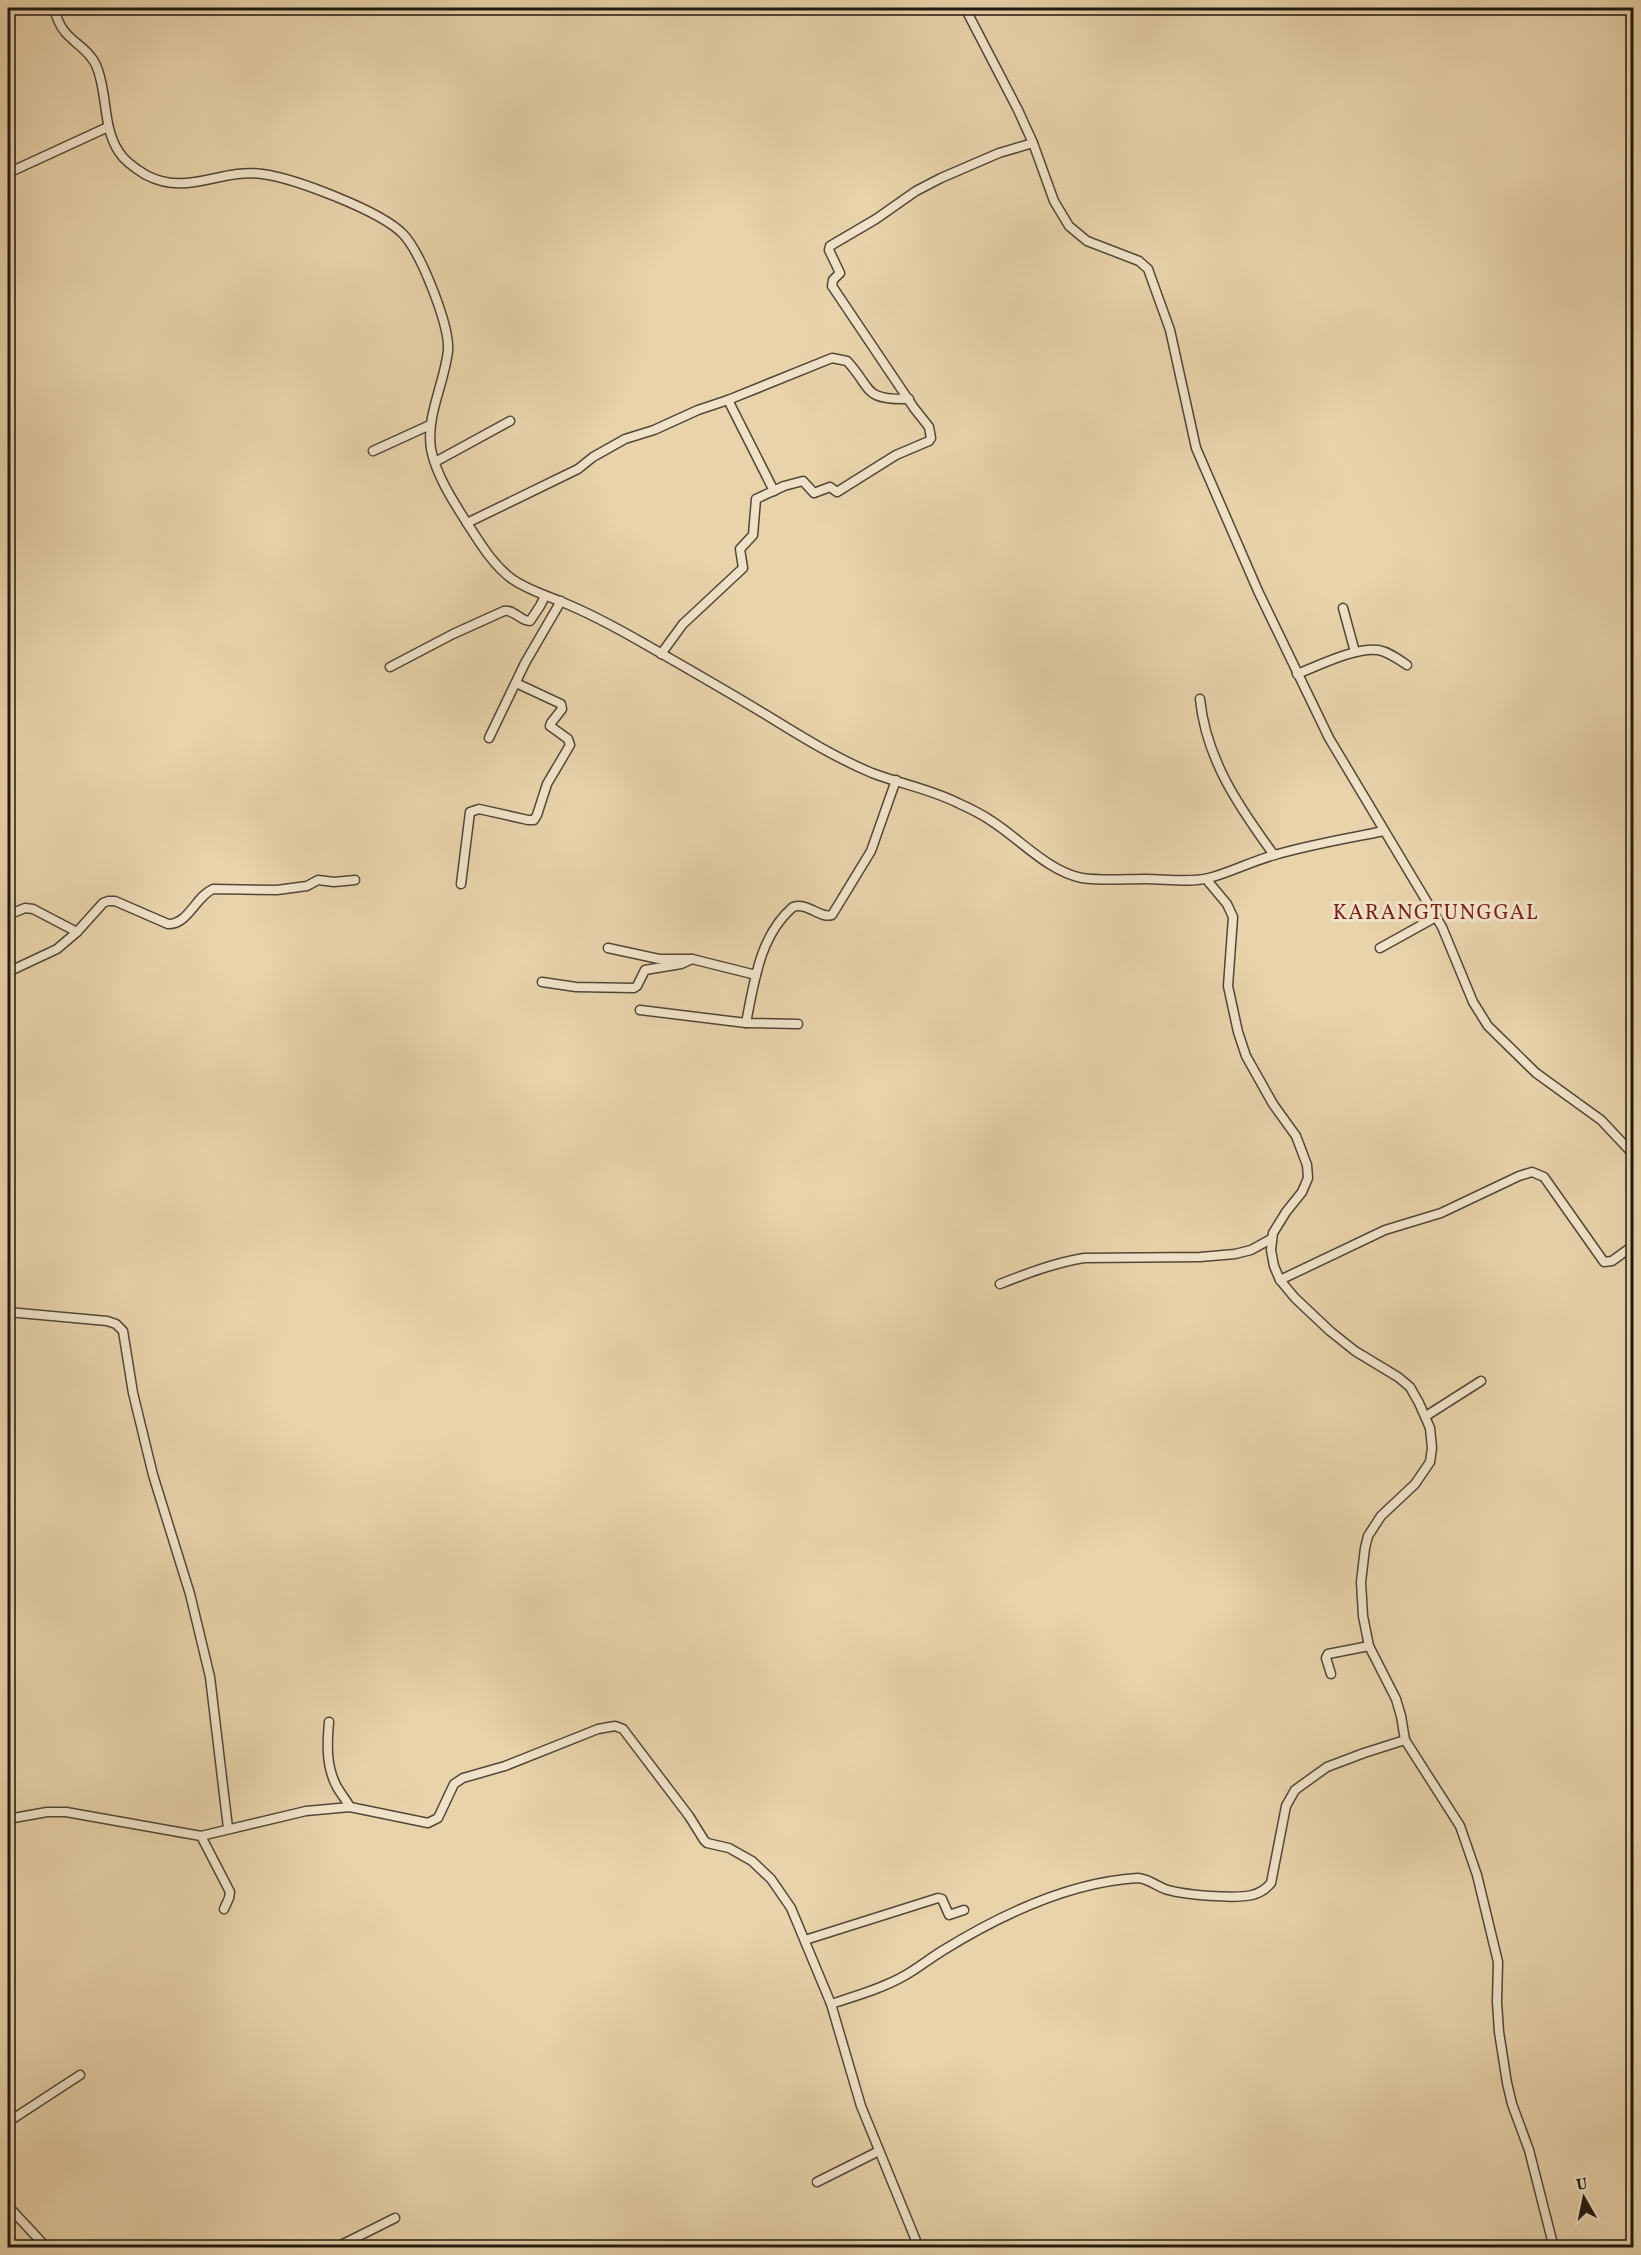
<svg xmlns="http://www.w3.org/2000/svg" width="1641" height="2255" font-family="Vollkorn,serif">
<style>
.lines{fill:none;stroke-linecap:round;stroke-linejoin:round}
.street-casing{stroke:#514736;stroke-width:11}
.street{stroke:#f0e2c8;stroke-width:8}
.labels{text-anchor:middle;dominant-baseline:central;stroke-width:6;stroke-linejoin:round;paint-order:stroke}
.quarter-label{font-size:21px;letter-spacing:1.5px;fill:#7a1f14;stroke:#f0e2c8}
</style>
<rect width="100%" height="100%" fill="#e8d3ab"/>
<filter id="stains"><feTurbulence type="fractalNoise" baseFrequency=".00333" numOctaves="4"/><feColorMatrix values="0 0 0 0 .2 0 0 0 0 .09 0 0 0 0 .02 0 0 0 .5 -.17"/></filter>
<radialGradient id="worn" r=".72"><stop offset=".6" stop-color="#630" stop-opacity="0"/><stop offset="1" stop-color="#630" stop-opacity=".3"/></radialGradient>
<g class="lines">
<!-- street casing -->
<g class="street-casing">
<g id="street">
<path d="M54,8C56,16 59,25 65,32C75,44 89,50 96,65C108,92 102,127 119,152C125,162 136,169 146,175C188,197 220,168 262,174C294,178 381,211 403,234C421,253 450,326 448,351C444,385 426,415 431,449C436,475 453,501 467,523C480,543 493,565 512,579C528,590 545,595 562,602C589,613 617,628 643,643C685,667 727,691 768,716C802,737 836,758 872,773C901,784 930,789 958,803C969,808 980,813 990,820C1019,838 1047,871 1082,878C1103,881 1125,879 1145,879C1166,879 1189,883 1209,878C1232,872 1254,860 1278,854C1313,844 1349,838 1384,831"/>
<path d="M965,8L1018,110L1033,143L1054,201L1069,226L1087,241L1139,261L1148,269L1170,330L1196,448L1258,591L1329,738L1442,927L1473,1002L1488,1026L1536,1073L1601,1120L1634,1155"/>
<path d="M8,173L108,127"/>
<path d="M728,400L774,491"/>
<path d="M373,451L430,425"/>
<path d="M435,462L510,421"/>
<path d="M467,523L578,469L593,457L625,439L654,430L698,410L728,400L832,358L847,361C873,389 862,400 909,399"/>
<path d="M1343,608L1355,652"/>
<path d="M661,654L683,624L743,568L740,549L753,535L756,499L784,486L803,481L814,493L830,487L837,492L896,455L929,441L931,438L929,427L914,408L832,286L833,280L840,273L829,250L830,246L876,219L916,191L941,178L999,153L1033,143"/>
<path d="M390,667L453,634L504,611C514,609 520,621 530,621L540,606L545,596"/>
<path d="M1297,674C1318,666 1355,647 1378,650C1389,652 1398,659 1407,665"/>
<path d="M1200,699C1206,759 1239,807 1274,855"/>
<path d="M489,738L525,663L561,601"/>
<path d="M1206,879L1227,904L1233,917L1228,986L1238,1032L1246,1056L1273,1104L1296,1136L1307,1165L1308,1178L1302,1192L1286,1212L1273,1233L1271,1250L1274,1266L1280,1280L1295,1298L1330,1331L1355,1351L1398,1377L1410,1387L1419,1403L1430,1428L1432,1448L1430,1462L1415,1484L1381,1516L1368,1536L1365,1548L1361,1582L1363,1616L1369,1646L1396,1699L1401,1716L1405,1740L1460,1826L1477,1875L1498,1962L1497,2002L1499,2032L1507,2083L1512,2104L1529,2150L1554,2248"/>
<path d="M461,884L470,812L479,809L528,820H534L537,815L547,784L570,745L568,739L550,726L551,723L562,709L561,704L516,683"/>
<path d="M8,915L25,908L33,909L77,932"/>
<path d="M608,948L659,959H692L756,975"/>
<path d="M1380,948L1436,917"/>
<path d="M8,972L57,949L77,932L103,903L108,901H115L168,924C188,925 196,896 213,889L277,890L307,886L318,880L334,882L355,880"/>
<path d="M542,982L576,987L634,988L637,986L645,970L681,964L692,959"/>
<path d="M640,1010L746,1023L798,1024"/>
<path d="M746,1023C754,982 760,935 793,907C808,902 820,919 832,915L871,851L896,780"/>
<path d="M1280,1280L1385,1230L1441,1213L1519,1176L1532,1172L1544,1177L1604,1262L1612,1261L1634,1245"/>
<path d="M1000,1284C1028,1273 1054,1263 1084,1258L1200,1257L1235,1254L1251,1250L1271,1239"/>
<path d="M8,1312L107,1321L116,1324L123,1331L133,1393L153,1475L190,1594L210,1677L228,1828"/>
<path d="M1426,1416L1481,1381"/>
<path d="M1331,1674L1326,1658L1328,1654L1369,1646"/>
<path d="M329,1722C327,1744 326,1767 337,1787C341,1794 346,1800 350,1807"/>
<path d="M8,1819L47,1812H66L201,1836L306,1811L350,1807L428,1823L438,1818L454,1784L463,1778L505,1766L598,1729L615,1726L623,1729L689,1816L704,1840L707,1843L729,1848L752,1861L771,1879L791,1908L831,2004L861,2106L919,2248"/>
<path d="M201,1836L230,1892L229,1898L224,1909"/>
<path d="M805,1940L938,1898L942,1899L949,1915L964,1910"/>
<path d="M831,2004C855,1996 881,1989 904,1976C917,1969 929,1959 942,1951C1000,1915 1069,1882 1138,1878C1150,1879 1157,1887 1168,1890C1186,1895 1234,1899 1252,1895C1260,1893 1266,1889 1271,1883L1286,1806L1295,1790L1327,1767L1364,1753L1405,1740"/>
<path d="M8,2122L80,2075"/>
<path d="M817,2182L879,2151"/>
<path d="M8,2206L47,2248"/>
<path d="M335,2248L395,2218"/>
</g>
</g>
<!-- street -->
<use href="#street" class="street"/>
</g>
<g class="labels">
<!-- quarter labels -->
<g class="quarter-label">
<text x="1436" y="913">KARANGTUNGGAL</text>
</g>
</g>
<!-- margin -->
<rect width="1641" height="2255" fill="none" stroke="#e8d3ab" stroke-width="30"/>
<rect x="9" y="9" width="1623" height="2237" fill="none" stroke="#1f180f" stroke-width="3"/>
<rect x="15" y="15" width="1611" height="2225" fill="none" stroke="#1f180f" stroke-width="1.5"/>
<!-- north arrow -->
<g transform="translate(1584 2198) rotate(351)" stroke="#f0e2c8" stroke-width="4.5" paint-order="stroke">
<path d="M0-4.5L10 22L0 15L-10 22Z" fill="#1f180f"/>
<text y="-9" font-size="16" font-weight="bold" text-anchor="middle" fill="#1f180f">U</text>
</g>
<rect width="100%" height="100%" filter="url(#stains)"/>
<rect width="100%" height="100%" fill="url(#worn)"/>
</svg>
